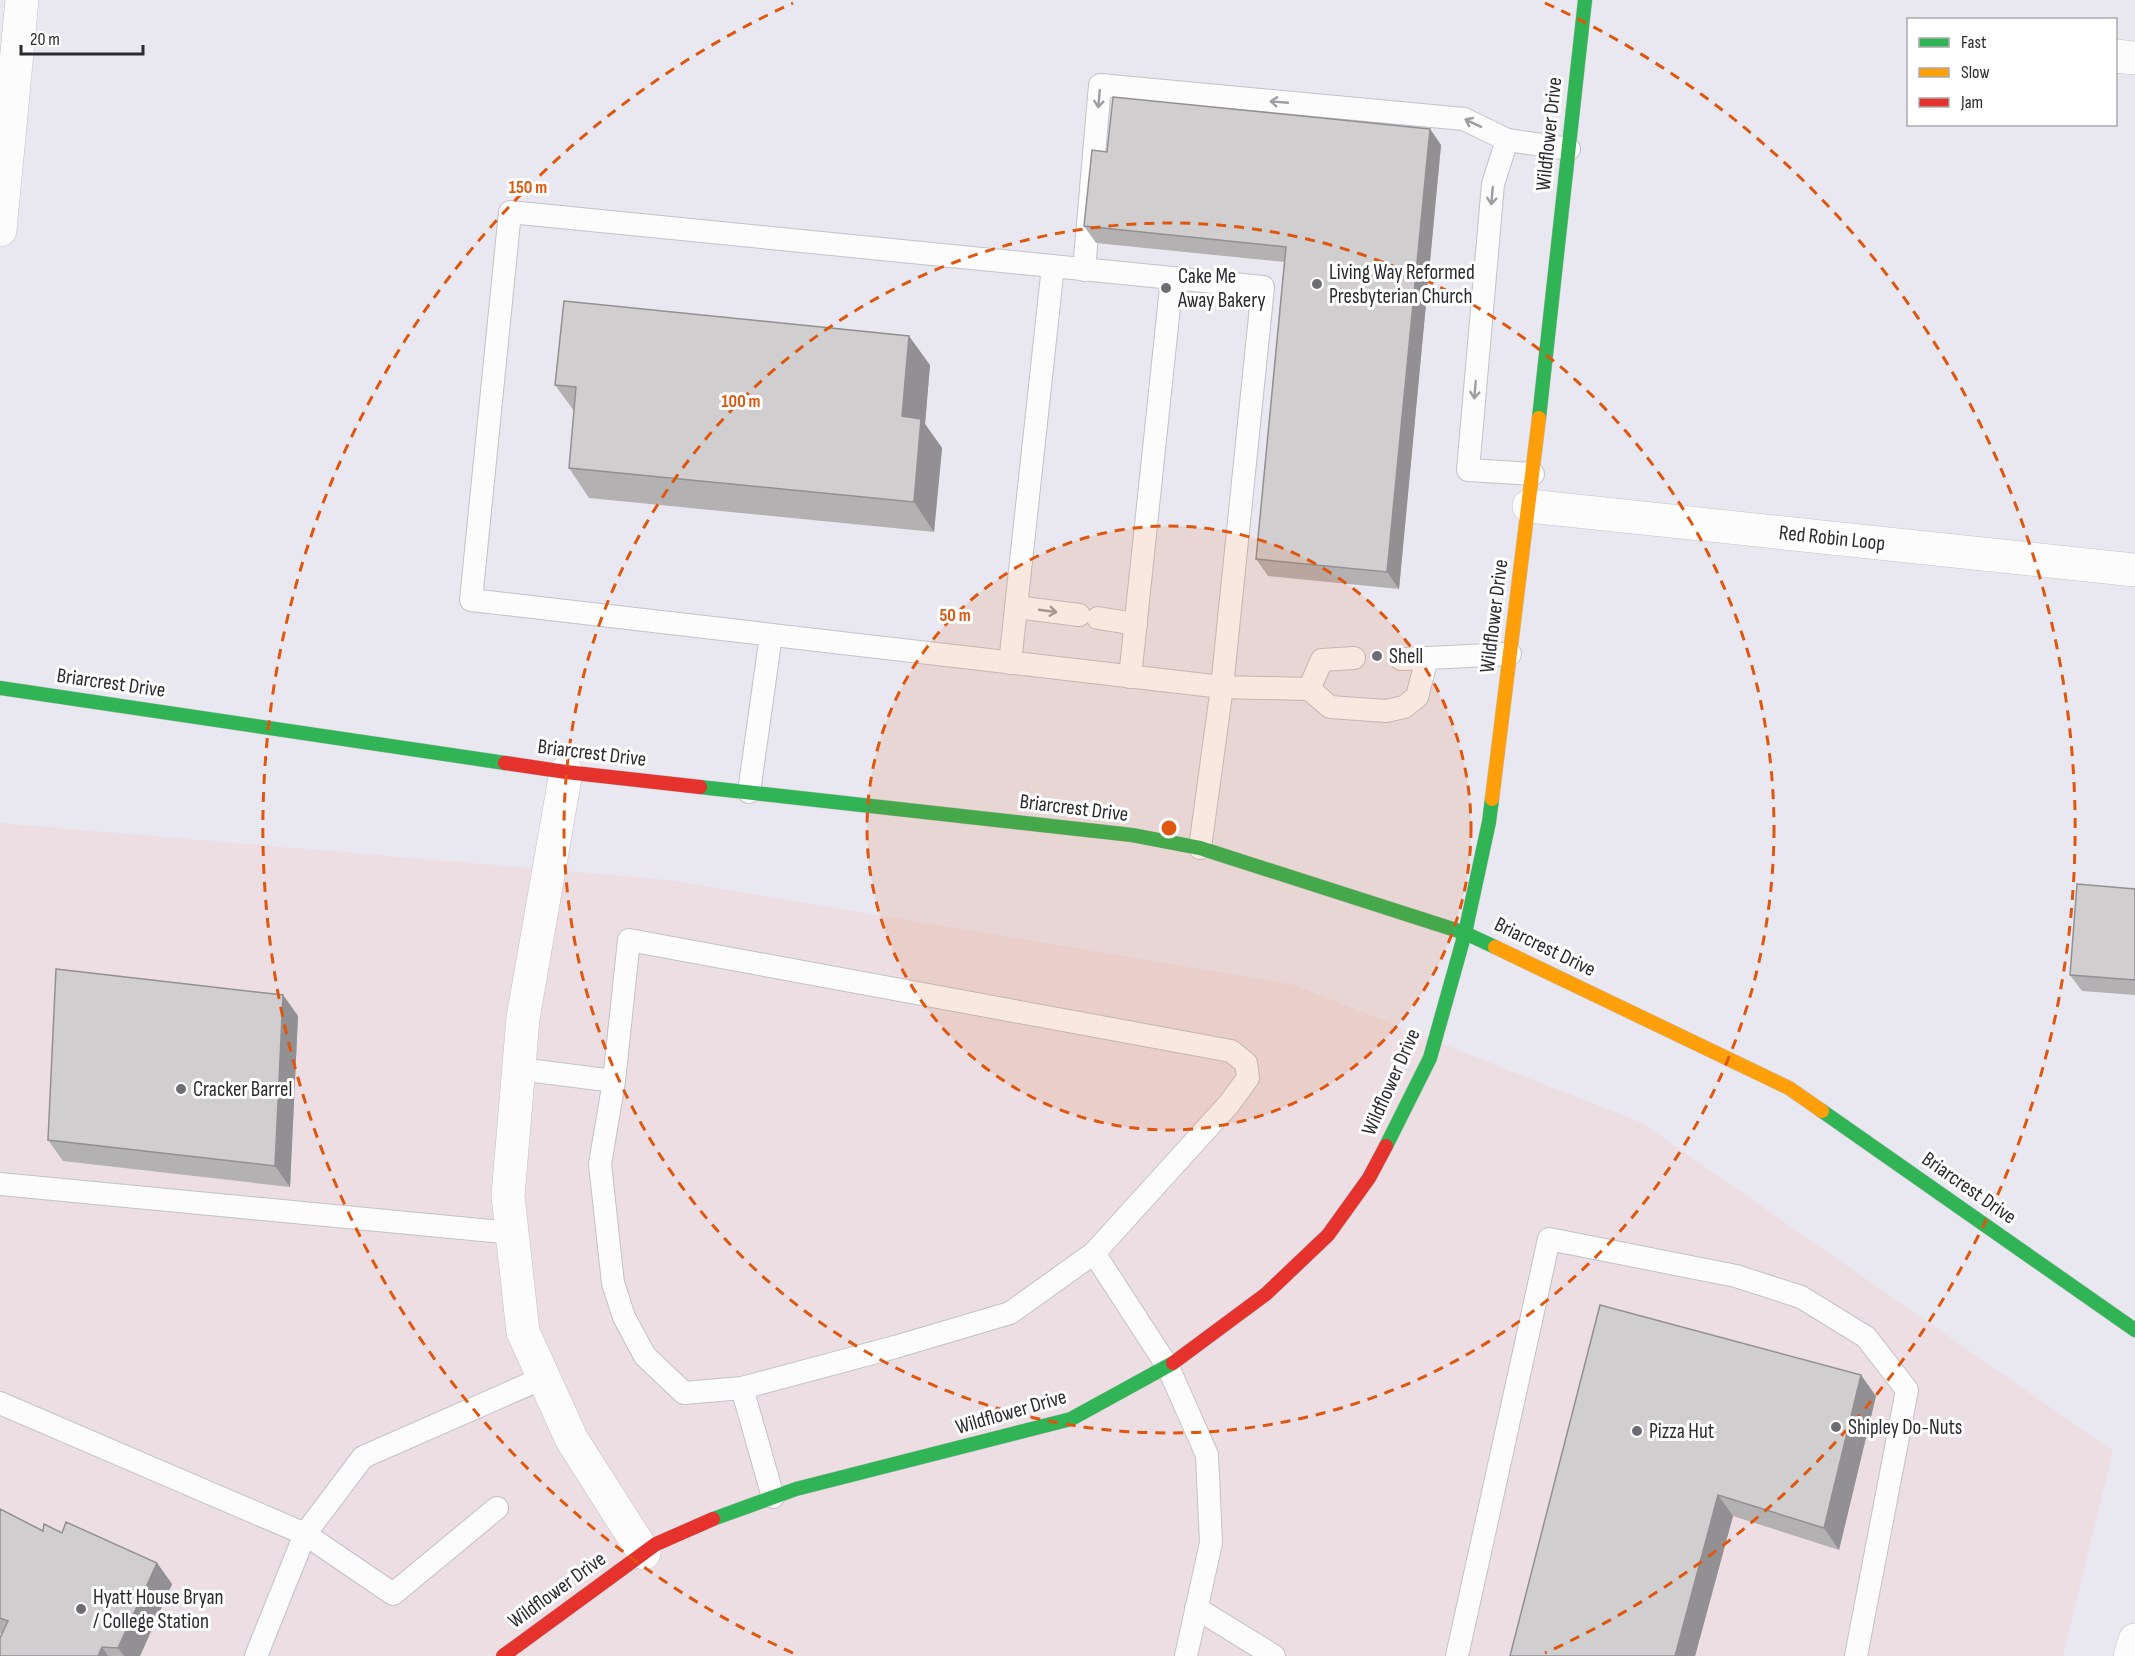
<svg xmlns="http://www.w3.org/2000/svg" width="2135" height="1656" font-family="'Sofia Sans Condensed',sans-serif">
<style>
.commercial{fill:#ecdee3}
.lines{fill:none;stroke-linecap:round;stroke-linejoin:round}
.lane-casing{stroke:#c2c2c8;stroke-width:24}
.street-casing{stroke:#c2c2c8;stroke-width:34}
.fast-casing{stroke:#c2c2c8;stroke-width:15}
.slow-casing{stroke:#c2c2c8;stroke-width:15}
.jam-casing{stroke:#c2c2c8;stroke-width:15}
.lane{stroke:#fcfcfd;stroke-width:22}
.street{stroke:#fcfcfd;stroke-width:33}
.fast{stroke:#30b455;stroke-width:14}
.slow{stroke:#ff9f0a;stroke-width:14}
.jam{stroke:#e5322d;stroke-width:14}
.wall{fill:#b4b1b3}
.shaded-wall{fill:#929092}
.building{fill:#d1ced0;stroke:#929092;stroke-width:1.5}
.oneway{stroke:#9e9ea1}
.ring{fill:none;stroke:#df570e;stroke-width:3;stroke-dasharray:10 8}
.poi-dot{fill:#6e6c73;stroke:#fff;stroke-width:2}
.labels{text-anchor:middle;dominant-baseline:central;stroke-width:6;stroke-linejoin:round;paint-order:stroke}
.street-label{font-size:21px;fill:#2b2a30;stroke:#fff}
.poi-label{font-size:21px;fill:#2b2a30;stroke:#fff;text-anchor:start}
.centre{fill:#df570e;stroke:#fff;stroke-width:3}
.ring-label{font-size:18px;text-anchor:middle;font-weight:bold;fill:#df570e;stroke:#fff;stroke-width:6;stroke-linejoin:round;paint-order:stroke}
</style>
<rect width="100%" height="100%" fill="#e9e8f0"/>
<!-- commercial -->
<path class="commercial" d="M0,823L670,880L1294,985L1642,1123L2113,1451L2063,1656H0Z"/>
<g class="lines">
<!-- lane casing -->
<g class="lane-casing">
<g id="lane">
<path d="M1507,140L1493,184L1468,470L1533,474"/>
<path d="M1084,270L1100,85L1464,119L1507,140L1569,149"/>
<path d="M1016,607L1079,615"/>
<path d="M1098,618L1136,624"/>
<path d="M1401,659L1427,658"/>
<path d="M1010,663L1053,266"/>
<path d="M1130,677L1172,278"/>
<path d="M1309,689L1322,660L1354,658"/>
<path d="M749,792L771,635"/>
<path d="M1200,848L1222,687L1263,287L510,212L471,600L1222,687L1309,689L1330,707L1386,711L1404,707L1417,697L1427,658L1510,654"/>
<path d="M519,1069L614,1081L629,940L1231,1051L1246,1063L1248,1078L1229,1104L1094,1253L1168,1367L1207,1455L1211,1543L1186,1656"/>
<path d="M614,1081L600,1164L613,1283L624,1317L645,1356L684,1393L742,1388L773,1497"/>
<path d="M0,1184L512,1233"/>
<path d="M742,1388L895,1347L1010,1313L1094,1253"/>
<path d="M0,1403L305,1534L363,1457L543,1378"/>
<path d="M1196,1608L1274,1656"/>
<path d="M256,1656L305,1534L393,1594L497,1508"/>
<path d="M1457,1656L1549,1239L1736,1276L1801,1297L1866,1337L1907,1390L1856,1656"/>
</g>
</g>
<!-- street casing -->
<g class="street-casing">
<g id="street">
<path d="M2116,56L2135,58"/>
<path d="M0,230L22,0"/>
<path d="M1529,506L2135,570"/>
<path d="M566,772L523,1018L508,1196L523,1332L572,1440L644,1553"/>
<path d="M2130,1656L2135,1640"/>
</g>
</g>
<!-- fast casing -->
<g class="fast-casing">
<g id="fast">
<path d="M1539,418L1585,0"/>
<path d="M0,688L505,763"/>
<path d="M700,787L1132,835L1200,848L1465,933L1495,947"/>
<path d="M1822,1111L2135,1330"/>
<path d="M1386,1146L1430,1058L1465,933L1489,822L1492,799"/>
<path d="M713,1519L796,1489L1071,1419L1173,1363"/>
</g>
</g>
<!-- slow casing -->
<g class="slow-casing">
<g id="slow">
<path d="M1492,799L1539,418"/>
<path d="M1495,947L1789,1088L1822,1111"/>
</g>
</g>
<!-- jam casing -->
<g class="jam-casing">
<g id="jam">
<path d="M505,763L566,772L700,787"/>
<path d="M1173,1363L1266,1294L1328,1235L1369,1178L1386,1146"/>
<path d="M503,1656L656,1544L713,1519"/>
</g>
</g>
<!-- lane -->
<use href="#lane" class="lane"/>
<!-- street -->
<use href="#street" class="street"/>
<!-- fast -->
<use href="#fast" class="fast"/>
<!-- slow -->
<use href="#slow" class="slow"/>
<!-- jam -->
<use href="#jam" class="jam"/>
</g>
<!-- wall -->
<g class="wall">
<path d="M1430,129L1441,145L1399,589L1268,576L1256,559L1284,262L1096,243L1084,226L1107,152Z"/>
<path d="M930,365L925,424L942,448L934,532L589,498L569,468L574,411L555,385Z"/>
<path d="M2135,889V995L2082,991L2070,975Z"/>
<path d="M283,995L298,1016L290,1187L63,1161L48,1140Z"/>
<path d="M1600,1305L1876,1396L1839,1550L1733,1516L1695,1656Z"/>
<path d="M0,1509L43,1531L62,1533L157,1563L172,1584L140,1656H0L2,1634L0,1633Z"/>
</g>
<!-- shaded-wall -->
<g class="shaded-wall">
<path d="M1430,129L1441,145L1399,589L1387,572Z"/>
<path d="M909,336L930,365L925,424L942,448L934,532L914,502L902,416Z"/>
<path d="M283,995L298,1016L290,1187L275,1166Z"/>
<path d="M1861,1375L1876,1396L1839,1550L1824,1528Z"/>
<path d="M1718,1495L1733,1516L1695,1656H1675Z"/>
<path d="M157,1563L172,1584L140,1656H124L118,1648Z"/>
<path d="M102,1647L108,1656H98Z"/>
</g>
<!-- building -->
<g class="building">
<path d="M1113,97L1430,129L1387,572L1256,559L1286,247L1084,226L1092,150L1107,152Z"/>
<path d="M564,301L909,336L902,416L921,419L914,502L569,468L576,387L555,385Z"/>
<path d="M2077,884L2135,889V980L2070,975Z"/>
<path d="M56,969L283,995L275,1166L48,1140Z"/>
<path d="M1600,1305L1861,1375L1824,1528L1718,1495L1675,1656H1510Z"/>
<path d="M0,1509L43,1531L44,1524L62,1533L66,1522L157,1563L118,1648L102,1647L98,1656H0V1638L8,1621L0,1618Z"/>
</g>
<!-- one-way arrows -->
<defs><path id="oneway-shaft" d="M-6 0H5M1.5-3L5.5 0L1.5 3" fill="none" stroke-width="1.6" stroke-linecap="round" stroke-linejoin="round" transform="scale(1.5)"/></defs>
<g class="oneway">
<use href="#oneway-shaft" transform="translate(1099 99) rotate(95)"/>
<use href="#oneway-shaft" transform="translate(1279 102) rotate(-175)"/>
<use href="#oneway-shaft" transform="translate(1473 123) rotate(-155)"/>
<use href="#oneway-shaft" transform="translate(1492 196) rotate(95)"/>
<use href="#oneway-shaft" transform="translate(1475 390) rotate(95)"/>
<use href="#oneway-shaft" transform="translate(1048 611) rotate(8)"/>
</g>
<!-- distance rings -->
<circle cx="1169" cy="828" r="302" fill="#df570e" fill-opacity=".12"/>
<g class="ring">
<circle cx="1169" cy="828" r="302"/>
<circle cx="1169" cy="828" r="605"/>
<path d="M793 1653A907 907 0 0 1 793 3M1545 3A907 907 0 0 1 1545 1653"/>
</g>
<!-- markers -->
<g class="poi-dot">
<circle cx="1317" cy="284" r="6"/>
<circle cx="1166" cy="288" r="6"/>
<circle cx="1377" cy="656" r="6"/>
<circle cx="181" cy="1089" r="6"/>
<circle cx="1836" cy="1427" r="6"/>
<circle cx="1637" cy="1431" r="6"/>
<circle cx="81" cy="1609" r="6"/>
</g>
<g class="labels">
<!-- street labels -->
<g class="street-label">
<text transform="translate(1549 134) rotate(-84)">Wildflower Drive</text>
<text transform="translate(1832 538) rotate(6)">Red Robin Loop</text>
<text transform="translate(1494 616) rotate(-83)">Wildflower Drive</text>
<text transform="translate(111 683) rotate(8)">Briarcrest Drive</text>
<text transform="translate(592 753) rotate(7)">Briarcrest Drive</text>
<text transform="translate(1074 808) rotate(7)">Briarcrest Drive</text>
<text transform="translate(1545 947) rotate(26)">Briarcrest Drive</text>
<text transform="translate(1391 1082) rotate(-66)">Wildflower Drive</text>
<text transform="translate(1969 1188) rotate(35)">Briarcrest Drive</text>
<text transform="translate(1011 1412) rotate(-16)">Wildflower Drive</text>
<text transform="translate(557 1590) rotate(-36)">Wildflower Drive</text>
</g>
<!-- poi labels -->
<g class="poi-label">
<text x="1329" y="272">Living Way Reformed<tspan x="1329" dy="24">Presbyterian Church</tspan></text>
<text x="1178" y="276">Cake Me<tspan x="1178" dy="24">Away Bakery</tspan></text>
<text x="1389" y="656">Shell</text>
<text x="193" y="1089">Cracker Barrel</text>
<text x="1848" y="1427">Shipley Do-Nuts</text>
<text x="1649" y="1431">Pizza Hut</text>
<text x="93" y="1597">Hyatt House Bryan<tspan x="93" dy="24">/ College Station</tspan></text>
</g>
</g>
<circle cx="1169" cy="828" r="9" class="centre"/>
<g class="ring-label">
<text x="528" y="193">150 m</text>
<text x="741" y="407">100 m</text>
<text x="955" y="621">50 m</text>
</g>
<!-- legend -->
<rect x="1907" y="18" width="210" height="108" fill="#ffffff" stroke="#aaaaac" stroke-width="1.5"/>
<rect x="1919" y="38" width="30" height="9" fill="#30b455" stroke="#aaaaac" stroke-width="1.5"/>
<text x="1961" y="48" font-size="18" fill="#2b2a30">Fast</text>
<rect x="1919" y="68" width="30" height="9" fill="#ff9f0a" stroke="#aaaaac" stroke-width="1.5"/>
<text x="1961" y="78" font-size="18" fill="#2b2a30">Slow</text>
<rect x="1919" y="98" width="30" height="9" fill="#e5322d" stroke="#aaaaac" stroke-width="1.5"/>
<text x="1961" y="108" font-size="18" fill="#2b2a30">Jam</text>
<!-- scale -->
<path d="M21 45v9h122v-9" fill="none" stroke="#2b2a30" stroke-width="3"/>
<text x="30" y="45" font-size="18" fill="#2b2a30" stroke="#ffffff" stroke-width="4.5" paint-order="stroke">20 m</text>
</svg>
